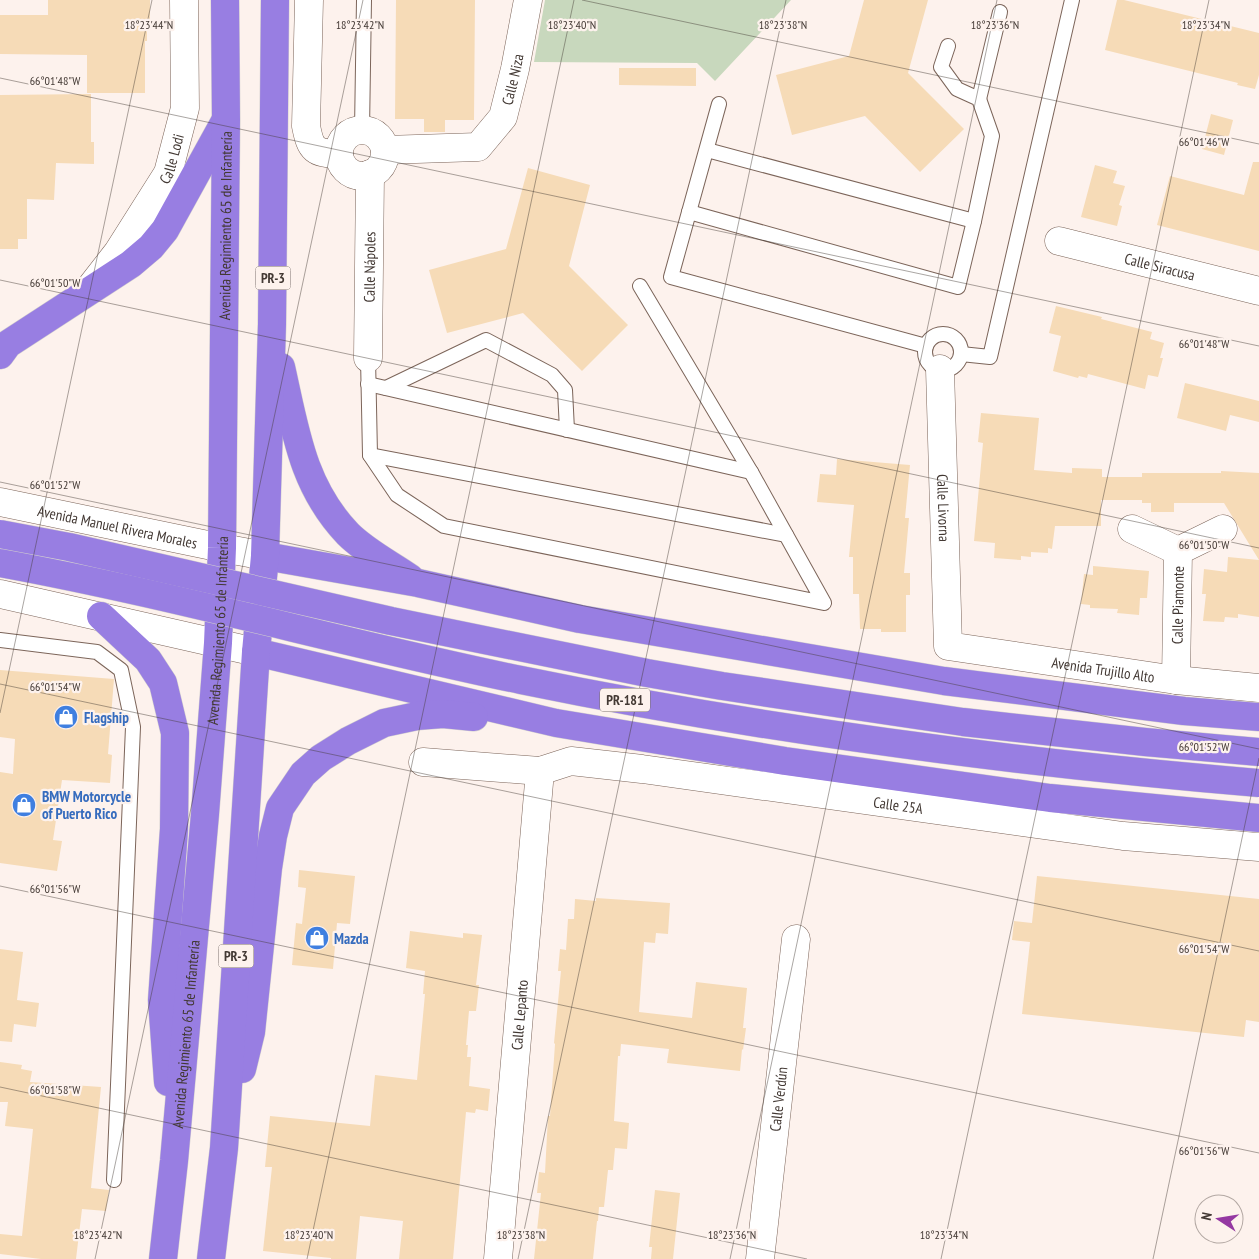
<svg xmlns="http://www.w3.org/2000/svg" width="1259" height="1259" font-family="'PT Sans Narrow',sans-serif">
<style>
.green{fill:#c8d8bd}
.building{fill:#f6dbb7}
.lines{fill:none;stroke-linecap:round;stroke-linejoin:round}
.lane-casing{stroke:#7c655a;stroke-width:16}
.street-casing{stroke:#7c655a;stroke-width:29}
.highway-casing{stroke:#d2cfce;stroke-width:29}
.lane{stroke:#fff;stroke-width:14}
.street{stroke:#fff;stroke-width:28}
.highway{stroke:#987ee2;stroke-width:28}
.highway-bridge-casing{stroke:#d2cfce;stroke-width:29;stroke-linecap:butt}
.highway-bridge{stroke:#987ee2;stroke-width:28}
.ticks{fill:none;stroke:#433934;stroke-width:1;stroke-opacity:0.45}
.labels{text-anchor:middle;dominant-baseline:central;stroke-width:4.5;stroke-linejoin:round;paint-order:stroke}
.shield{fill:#fdf2ed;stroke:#7b706c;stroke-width:1}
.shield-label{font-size:14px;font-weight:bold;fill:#433934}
.street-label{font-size:15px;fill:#433934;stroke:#fdf2ed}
.shop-label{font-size:15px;font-weight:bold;fill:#366cbe;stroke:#fdf2ed;text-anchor:start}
.ticks-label{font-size:12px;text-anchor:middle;fill:#433934;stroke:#fdf2ed;stroke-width:4.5;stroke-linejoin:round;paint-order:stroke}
</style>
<rect width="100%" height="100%" fill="#fdf2ed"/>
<!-- green -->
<path class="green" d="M545,0H791L715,81L697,63L534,62Z"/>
<!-- building -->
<g class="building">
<path d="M48,0H150V30L147,31V41H145V93H87V55L0,54V15H48Z"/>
<path d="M396,0H475L474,120H445V132H424V119H395Z"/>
<path d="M864,0H928L908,73L964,129L920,172L865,116L792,135L776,75L849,56Z"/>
<path d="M1117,0H1124L1259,33V75L1255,89L1237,85L1238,83L1105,50Z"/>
<path d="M619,68H696V86L619,85Z"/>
<path d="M91,94V142H94V164L56,163L54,200L27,199V239H18V249H0V95Z"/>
<path d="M1211,114L1233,120L1224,155L1202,149Z"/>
<path d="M1253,162H1259V251L1157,225L1170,176L1244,195Z"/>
<path d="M1095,165L1117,171L1113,183L1125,186L1119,205L1122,206L1117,226L1081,217Z"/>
<path d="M528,168L590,185L569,266L628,325L582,371L523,313L447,333L429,270L506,249Z"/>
<path d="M1056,306L1102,317L1101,319L1152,332L1150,339L1164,343L1160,358H1163L1158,377L1148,375L1145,389L1088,374L1087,378L1079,376L1078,378L1053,371L1061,336L1049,333Z"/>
<path d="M1185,383L1259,401V422L1230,415L1226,431L1177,418Z"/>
<path d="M981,413L1039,418L1034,470L1072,473V468L1102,469V477H1142V473H1221V471L1259,473V617L1238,614V618L1225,617L1224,622L1203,621L1206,594H1202L1204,569L1227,572L1228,557L1259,560L1224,503H1174V512H1151V503H1142V500H1101V526H1055L1052,549L1048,548V553L1031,552V557L1021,556V560L994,558L995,543L974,541L983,443L978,442Z"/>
<path d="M837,459L910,465L905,518H909L904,573H910V595H906V632H881V629H860L859,594H853V557H849L854,505L817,502L820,474L836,475Z"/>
<path d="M1093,566L1149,571L1147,598H1140L1139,615L1117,613L1118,609L1090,608V605L1081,604L1084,574L1093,575Z"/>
<path d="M0,670L114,679L108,754L112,755L110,783L62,780L53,840L62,841L57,871L0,863V772L13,774L15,739L0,737Z"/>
<path d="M299,870L355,876L350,924L337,923L333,969L292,965L296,923L302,924L306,888L298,887Z"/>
<path d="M1037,876L1259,899V1022L1246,1020L1244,1037L1022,1014L1030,942L1012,940L1014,921L1032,923Z"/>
<path d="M596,898L670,903L668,934L656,933L655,943L644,942L639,1012L692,1018L696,982L747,988L743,1028H746L743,1050L742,1049L740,1071L667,1063L669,1049L621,1044L620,1056H618L614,1121L629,1123L627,1149L615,1148L613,1170H608L604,1207H599L598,1221H597L593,1259H534L541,1193H537L539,1172L545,1173L548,1116H550L555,1044L554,1043L561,971H558L560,949L566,950L568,919H574L575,899L596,901Z"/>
<path d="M410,931L463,938V933L482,935L476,985H479L476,1011H469L466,1045H468L467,1057H471L469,1086L490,1089L488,1111L476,1109L475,1113L466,1112L453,1259H399L403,1221L360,1216L356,1259H331V1258L263,1251L272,1167H265L270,1116L370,1126L375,1075L417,1080L425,994H423L425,971L406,968Z"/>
<path d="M0,949L23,952L17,1000L39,1003L36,1027L14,1024L12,1042L0,1041Z"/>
<path d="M0,1062L22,1065L21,1069L32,1071L30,1082L101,1087L91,1188L109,1190L106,1211L82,1209L76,1259H41L0,1254V1234L22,1236L33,1129L5,1126L8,1102H0Z"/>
<path d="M655,1190L680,1193L673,1259H651L652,1247H649Z"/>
</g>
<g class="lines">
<!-- lane casing -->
<g class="lane-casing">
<g id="lane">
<path d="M979,99L1000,12"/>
<path d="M719,104L671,277L926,346"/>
<path d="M362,130L364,0"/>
<path d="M707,150L974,221"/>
<path d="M689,212L958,287L974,221L992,136L979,99L957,89L941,67L948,46"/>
<circle cx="943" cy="352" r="18"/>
<path d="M961,354L990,357L1072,0"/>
<path d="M368,358L370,455L397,495L444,526L824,603L751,472L640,286"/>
<path d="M368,384L751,472"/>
<path d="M386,388L486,340L552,375L565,390L567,430"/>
<path d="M370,455L786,535"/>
<path d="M0,640L97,652L121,670L133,727L114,1180"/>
</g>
</g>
<!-- street casing -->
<g class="street-casing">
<g id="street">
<path d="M309,0L306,126C311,151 314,152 339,155"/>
<circle cx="362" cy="153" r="23"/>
<path id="s1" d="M385,150L478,147L503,117L515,69L528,0"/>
<path id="s2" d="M1059,241L1259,291"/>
<path id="s3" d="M90,288L118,252L168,173L185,108L184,0"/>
<path id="s4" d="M368,358L370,174"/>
<path id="s5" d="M940,369L948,646L1176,680L1259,688"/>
<path id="s6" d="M0,502L222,548L265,556"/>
<path d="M1132,529L1178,551"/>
<path d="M1178,551L1223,529"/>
<path d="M0,594L256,652"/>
<path id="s7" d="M1176,680L1178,551"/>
<path id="s8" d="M423,762L540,771L571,761L642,769L1123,836L1259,847"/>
<path id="s9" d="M498,1259L540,771"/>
<path id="s10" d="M760,1259L796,939"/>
</g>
</g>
<!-- highway casing -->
<g class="highway-casing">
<g id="highway">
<path d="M0,355L8,344L131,264L151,247L165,230L224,123"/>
<path d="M281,367C295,429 302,486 348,534C366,552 390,564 410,578"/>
<path d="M265,556L418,583L580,619L944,681L1184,711L1259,717"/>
<path d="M101,616L148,660L163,683L175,733L174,829L162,1000L168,1082"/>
<path d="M256,652L556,723L785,761L1050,798L1259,818"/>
<path d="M242,1069L251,1032L268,868L273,836L280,808L303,774L321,758L348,741L384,723L417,716L443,714L474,717"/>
<path id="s11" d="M163,1259L174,1161L205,814L218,643L222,548L226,120L225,0"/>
<path d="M211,1259L224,1148L256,652L265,556L272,324L275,0"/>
</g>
</g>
<!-- lane -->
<use href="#lane" class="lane"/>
<!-- street -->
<use href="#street" class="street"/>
<!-- highway -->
<use href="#highway" class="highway"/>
<!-- highway-bridge casing -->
<g class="highway-bridge-casing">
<g id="highway-bridge">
<path d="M0,534L69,547L391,621L647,673L722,686L963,722L1145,742L1259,752"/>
<path d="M0,563C175,595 346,644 521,680C764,730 1011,762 1259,783"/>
</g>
</g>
<!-- highway-bridge -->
<use href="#highway-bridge" class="highway-bridge"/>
</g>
<!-- ticks -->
<path class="ticks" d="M582,0L1259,144M0,78L1259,346M0,280L1259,548M0,482L1259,749M0,684L1259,951M0,713L152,0M0,886L1259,1153M0,1087L807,1259M95,1259L363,0M307,1259L574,0M518,1259L786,0M730,1259L997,0M941,1259L1209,0M1153,1259L1259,758"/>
<!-- icons -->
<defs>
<g id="shop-disc" transform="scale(1.25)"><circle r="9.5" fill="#3f7fe0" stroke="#fdf2ed"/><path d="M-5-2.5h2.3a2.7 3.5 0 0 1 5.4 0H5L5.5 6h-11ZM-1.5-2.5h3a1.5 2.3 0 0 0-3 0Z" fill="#fff"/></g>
</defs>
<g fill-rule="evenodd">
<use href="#shop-disc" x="66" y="717"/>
<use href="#shop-disc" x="24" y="805"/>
<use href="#shop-disc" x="317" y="938"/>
</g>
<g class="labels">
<!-- shield labels -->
<g class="shield">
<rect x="255.5" y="266.5" width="35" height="23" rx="4"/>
<rect x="600" y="688.5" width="50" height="23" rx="4"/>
<rect x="218.5" y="944.5" width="35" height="23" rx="4"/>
</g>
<g class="shield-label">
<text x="273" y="278">PR-3</text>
<text x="625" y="700">PR-181</text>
<text x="236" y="956">PR-3</text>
</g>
<!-- street labels -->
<g class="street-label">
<text stroke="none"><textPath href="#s1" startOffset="171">Calle Niza</textPath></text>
<text stroke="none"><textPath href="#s3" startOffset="154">Calle Lodi</textPath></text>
<text stroke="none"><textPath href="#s11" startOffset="1036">Avenida Regimiento 65 de Infantería</textPath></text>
<text stroke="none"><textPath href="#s4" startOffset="91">Calle Nápoles</textPath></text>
<text stroke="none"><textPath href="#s2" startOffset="104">Calle Siracusa</textPath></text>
<text stroke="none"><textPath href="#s5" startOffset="139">Calle Livorna</textPath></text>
<text stroke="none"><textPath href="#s6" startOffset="120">Avenida Manuel Rivera Morales</textPath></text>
<text stroke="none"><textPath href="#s7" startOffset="75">Calle Piamonte</textPath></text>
<text stroke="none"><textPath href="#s11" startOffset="631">Avenida Regimiento 65 de Infantería</textPath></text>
<text stroke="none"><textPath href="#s5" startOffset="434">Avenida Trujillo Alto</textPath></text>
<text stroke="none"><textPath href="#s8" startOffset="480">Calle 25A</textPath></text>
<text stroke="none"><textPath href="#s9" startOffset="245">Calle Lepanto</textPath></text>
<text stroke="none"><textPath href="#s11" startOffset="226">Avenida Regimiento 65 de Infantería</textPath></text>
<text stroke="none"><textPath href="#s10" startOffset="161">Calle Verdún</textPath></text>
</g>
<!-- shop labels -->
<g class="shop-label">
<text x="84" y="717">Flagship</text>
<text x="42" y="796">BMW Motorcycle<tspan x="42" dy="17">of Puerto Rico</tspan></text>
<text x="334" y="938">Mazda</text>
</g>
</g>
<g class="ticks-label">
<text x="149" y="29">18°23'44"N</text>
<text x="360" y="29">18°23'42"N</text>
<text x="572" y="29">18°23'40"N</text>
<text x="783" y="29">18°23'38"N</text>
<text x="995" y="29">18°23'36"N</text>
<text x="1206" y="29">18°23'34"N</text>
<text x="55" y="85">66°01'48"W</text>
<text x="1204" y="146">66°01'46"W</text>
<text x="55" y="287">66°01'50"W</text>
<text x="1204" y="348">66°01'48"W</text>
<text x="55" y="489">66°01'52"W</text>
<text x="1204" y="549">66°01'50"W</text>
<text x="55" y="691">66°01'54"W</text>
<text x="1204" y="751">66°01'52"W</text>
<text x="55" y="893">66°01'56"W</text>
<text x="1204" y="953">66°01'54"W</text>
<text x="55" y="1094">66°01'58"W</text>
<text x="1204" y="1155">66°01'56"W</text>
<text x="98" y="1239">18°23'42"N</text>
<text x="309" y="1239">18°23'40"N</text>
<text x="521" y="1239">18°23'38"N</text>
<text x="732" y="1239">18°23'36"N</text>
<text x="944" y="1239">18°23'34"N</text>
</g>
<!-- north arrow -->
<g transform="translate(1219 1219) rotate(282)"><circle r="24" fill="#fdf2ed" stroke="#b3a8a3"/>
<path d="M0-4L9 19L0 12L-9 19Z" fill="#9538a2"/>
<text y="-8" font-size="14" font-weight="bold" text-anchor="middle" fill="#433934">N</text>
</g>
</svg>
